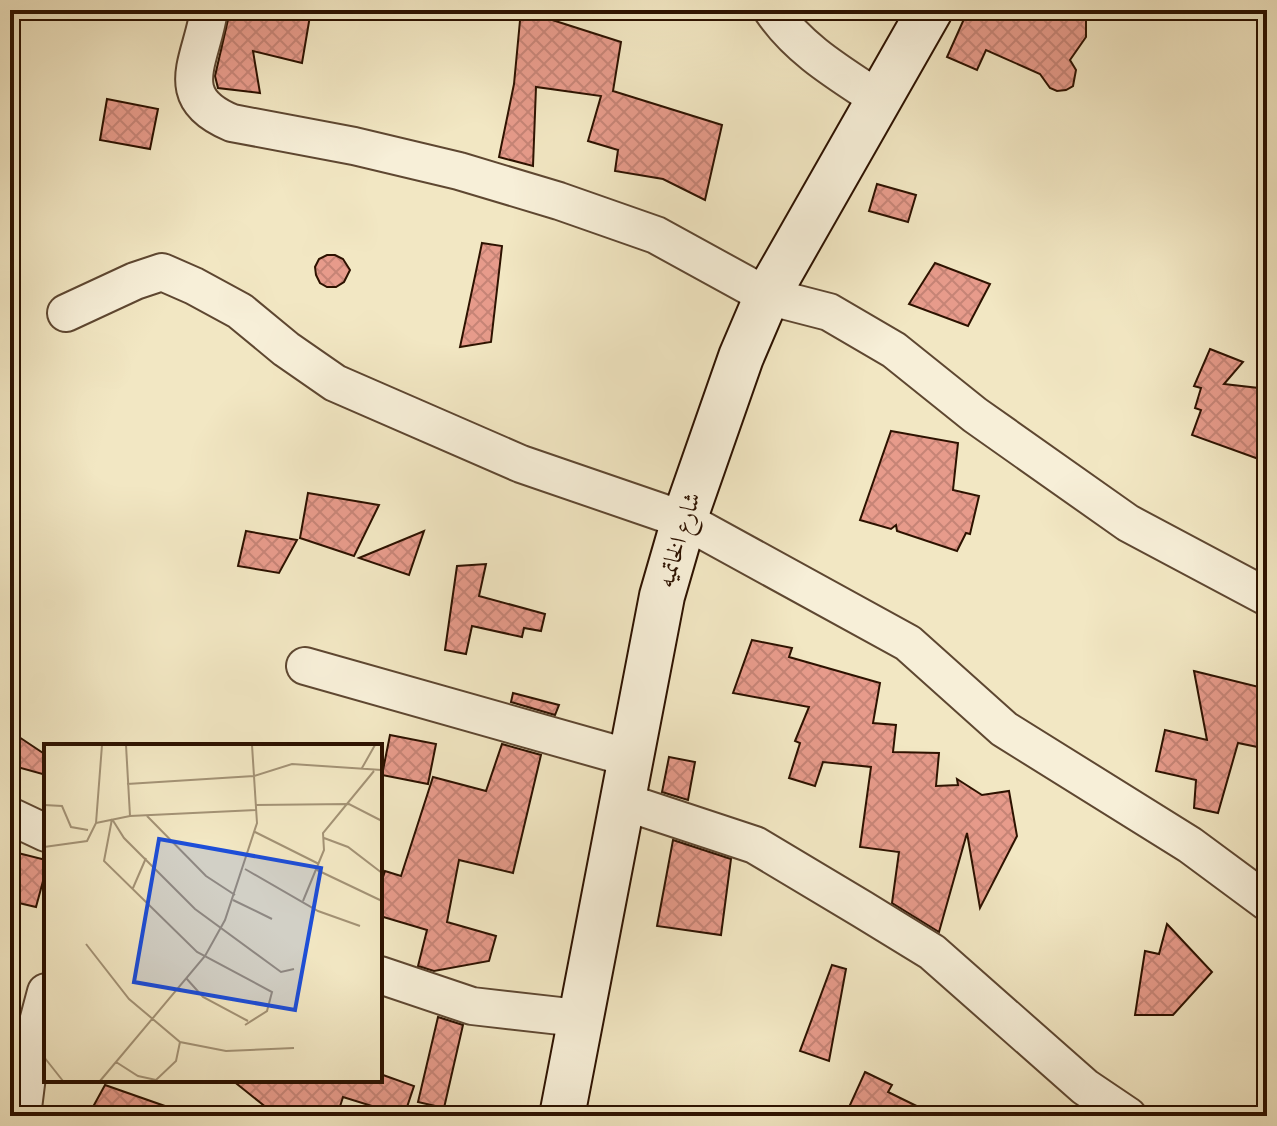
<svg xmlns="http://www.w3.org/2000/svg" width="1277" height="1126" font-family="'IM FELL Double Pica',Amiri,serif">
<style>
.building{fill:url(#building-cross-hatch);stroke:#2d1200;stroke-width:2}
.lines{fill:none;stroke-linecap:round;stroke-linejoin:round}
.street-casing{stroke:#5e4731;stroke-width:40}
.secondary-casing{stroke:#2d1200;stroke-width:48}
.street{stroke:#f7efd8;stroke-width:36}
.secondary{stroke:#f7efd8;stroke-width:44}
.labels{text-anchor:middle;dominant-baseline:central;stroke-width:6;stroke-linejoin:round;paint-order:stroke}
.street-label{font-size:24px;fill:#2d1200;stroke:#f7efd8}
.inset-road{fill:none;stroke:#a39275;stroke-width:2}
.view{fill:#1d4ed8;fill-opacity:0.15;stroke:#1d4ed8;stroke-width:4}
.inset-edge{fill:none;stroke:#2d1200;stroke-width:4}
</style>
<defs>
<pattern id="building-cross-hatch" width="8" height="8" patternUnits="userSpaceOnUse" patternTransform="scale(2)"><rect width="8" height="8" fill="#e79b8b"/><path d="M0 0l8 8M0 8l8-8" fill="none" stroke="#c68476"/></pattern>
</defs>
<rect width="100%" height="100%" fill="#f2e7c3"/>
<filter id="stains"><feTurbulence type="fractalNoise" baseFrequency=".0025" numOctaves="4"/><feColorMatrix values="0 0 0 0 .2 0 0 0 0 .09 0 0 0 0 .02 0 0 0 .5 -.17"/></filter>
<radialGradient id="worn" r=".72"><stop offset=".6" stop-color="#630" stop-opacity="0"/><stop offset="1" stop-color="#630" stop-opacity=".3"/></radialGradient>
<!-- building -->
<g class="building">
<path d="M284,10H311L302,63L253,51L260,93L218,88L215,76L230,11L282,19Z"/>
<path d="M521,10L621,42L613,91L722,125L705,200L663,179L615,171L618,150L588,141L601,96L536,87L533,166L499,157L514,84Z"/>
<path d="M968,10H1086V37L1070,60L1076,70L1073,86L1066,90L1057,91L1050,88L1040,74L986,50L977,70L947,57Z"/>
<path d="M107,99L158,109L150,149L100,140Z"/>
<path d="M877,184L916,195L908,222L869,211Z"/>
<path d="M482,243L502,246L491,342L460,347Z"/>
<path d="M327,255H335L343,259L350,270L344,282L336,287H327L320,283L316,275L315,267L319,259Z"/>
<path d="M935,263L990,284L968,326L909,304Z"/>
<path d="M1210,349L1243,362L1224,384L1267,389V462L1192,435L1201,410L1195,408L1201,388L1194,386Z"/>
<path d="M891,431L958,443L953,490L979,496L970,534L966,533L957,551L897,531L896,525L891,529L860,520Z"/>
<path d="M308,493L379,505L354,556L300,538Z"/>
<path d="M246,531L297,540L279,573L238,566Z"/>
<path d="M424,531L409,575L359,558Z"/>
<path d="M486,564L479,596L545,614L541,631L524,628L522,637L472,626L466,654L445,650L457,566Z"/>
<path d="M752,640L792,648L789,657L880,683L873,723L896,725L893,752L939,753L936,786L958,785L957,779L982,795L1009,791L1017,836L980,908L967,833L939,932L892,903L899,852L860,847L871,767L823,762L815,786L789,778L800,743L795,741L809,707L733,693Z"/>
<path d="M1194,671L1267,689V749L1238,743L1218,813L1194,808L1196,780L1156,771L1165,730L1207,740Z"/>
<path d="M513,693L559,705L555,715L511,702Z"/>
<path d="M10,731L46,755V775L10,765Z"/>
<path d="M390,735L436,744L428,784L382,775Z"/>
<path d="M502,744L541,755L513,873L459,860L447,922L496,936L489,961L434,971L418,966L427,930L380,916V886L385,871L401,876L433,777L486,791Z"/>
<path d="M669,757L695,762L688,800L662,792Z"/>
<path d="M673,840L731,859L721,935L657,926Z"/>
<path d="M10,851L46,860V870L36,907L10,901Z"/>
<path d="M1167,924L1212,972L1173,1015H1135L1145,951L1159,954Z"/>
<path d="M832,965L846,969L829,1061L800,1051Z"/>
<path d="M438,1017L463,1025L444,1108L418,1102Z"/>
<path d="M865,1072L892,1085L888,1092L937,1116H845Z"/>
<path d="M383,1075L414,1086L404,1116L343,1097L337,1116H281L267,1108L232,1080H381Z"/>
<path d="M105,1085L182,1112L181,1116H88Z"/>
</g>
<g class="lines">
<!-- street casing -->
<g class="street-casing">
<g id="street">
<path d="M209,10C202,60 169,97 232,123L354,146L459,171L559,201L656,235L767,296L829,312L894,350L975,415L1128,523L1267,597"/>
<path d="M772,10C799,50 841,74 880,100"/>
<path d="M66,313L135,281L162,272L194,286L240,311L286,349L335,383L521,464L684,520L908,643L1004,729L1190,845L1267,902"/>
<path d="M305,666L630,758"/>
<path d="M622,801L755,845L862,909L932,952L1085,1087L1128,1116"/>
<path d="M10,816L46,833"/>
<path d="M380,975L472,1006L578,1018"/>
<path d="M22,1116L30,1052L46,992"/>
</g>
</g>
<!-- secondary casing -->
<g class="secondary-casing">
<path id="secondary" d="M562,1116L662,596L684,520L741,357L767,296L930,10"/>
</g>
<!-- street -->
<use href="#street" class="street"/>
<!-- secondary -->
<use href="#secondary" class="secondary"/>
</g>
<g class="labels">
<!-- street labels -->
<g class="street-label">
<text transform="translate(679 540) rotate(-73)">شارع الخاتميه</text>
</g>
</g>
<!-- overview -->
<g transform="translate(44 744)">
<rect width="338" height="338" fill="#f2e7c3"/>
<path class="inset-road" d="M24,1H143M82,1L86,72M318,24L331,1M83,40L210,32L248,20L338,26M0,61L18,62L27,83L44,86M211,61L305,60L338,77M103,72L162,132L191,151M68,75L60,117L153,208L228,248L223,267L201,281M68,75L80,94L151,165L237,228L250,225M52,79L86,72L212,66M211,88L275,120M280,94L304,103L338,129M0,103L43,97L52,79L58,1M201,125L274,167L316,182M273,126L338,157M89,144L102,114M189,156L228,175M259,157L280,106L279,89L330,27M42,200L85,255L136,298L182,307L250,304M142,234L159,253L204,277M0,313L19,337M72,318L94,332L112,336L132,317L136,298M56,337L161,212L181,176L213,79L208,1"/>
<path class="view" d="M115,95L277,124L251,266L90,238Z"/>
<rect width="338" height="338" class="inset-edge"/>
</g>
<!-- margin -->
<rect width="1277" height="1126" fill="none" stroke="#f2e7c3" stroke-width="40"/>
<rect x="12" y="12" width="1253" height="1102" fill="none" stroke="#2d1200" stroke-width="4"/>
<rect x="20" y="20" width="1237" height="1086" fill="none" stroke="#2d1200" stroke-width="2"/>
<rect width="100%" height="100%" filter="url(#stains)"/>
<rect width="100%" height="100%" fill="url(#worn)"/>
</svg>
